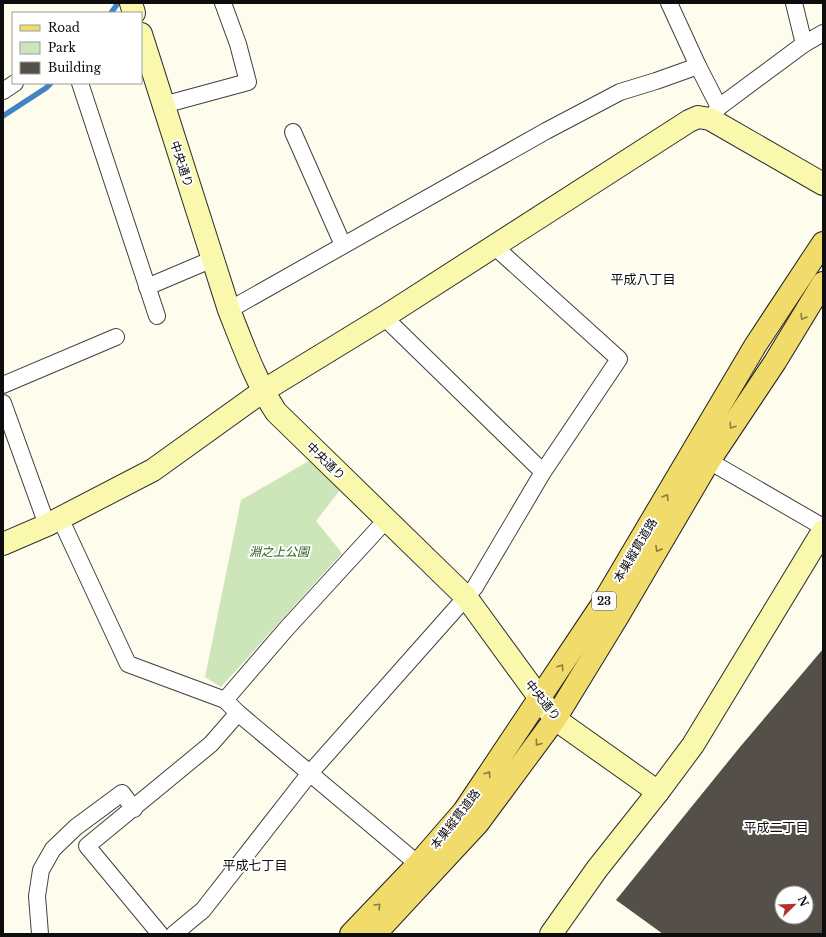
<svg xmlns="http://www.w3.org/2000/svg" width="826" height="937" font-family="'Libre Baskerville','Noto Sans JP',serif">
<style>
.green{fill:#cde6b9}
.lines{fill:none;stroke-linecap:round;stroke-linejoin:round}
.stream{stroke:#4184c5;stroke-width:5.5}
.building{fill:#554f4a;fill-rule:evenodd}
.street-casing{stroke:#404040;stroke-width:18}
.secondary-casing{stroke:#2f2f2f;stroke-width:24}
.primary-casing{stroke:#1e1e1e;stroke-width:24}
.street{stroke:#fff;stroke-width:16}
.secondary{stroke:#faf8ac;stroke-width:22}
.primary{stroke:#f0db6b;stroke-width:22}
.oneway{stroke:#8a7e41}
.labels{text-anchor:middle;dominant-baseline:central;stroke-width:4;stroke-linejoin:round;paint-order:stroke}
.shield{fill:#fff;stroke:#565656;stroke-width:1}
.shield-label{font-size:11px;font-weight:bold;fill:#0d0d0d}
.street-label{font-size:12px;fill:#0d0d0d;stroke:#fff}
.park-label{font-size:12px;font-style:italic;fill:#296021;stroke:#fff}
.neighbourhood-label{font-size:13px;fill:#0d0d0d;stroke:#fff}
</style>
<rect width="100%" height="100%" fill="#fefced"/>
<!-- green -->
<path class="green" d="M309,461L340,490L316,521L342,553L221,687L205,677L241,500Z"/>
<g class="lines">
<!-- stream -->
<g class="stream">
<path d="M111,13L118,3"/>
<path d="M3,116L46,88L51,83"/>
</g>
</g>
<!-- building -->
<path class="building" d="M823,649V934H663L616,900L740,747ZM782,893H806V917H782Z"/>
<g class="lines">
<!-- street casing -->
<g class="street-casing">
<g id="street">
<path d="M669,3L698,66L719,107L710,119"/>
<path d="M794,3L804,44"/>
<path d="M80,83L157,316"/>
<path d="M3,91L15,83"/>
<path d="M163,105L248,82L238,44L223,3"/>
<path d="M719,107L804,44L823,33"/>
<path d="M293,132L343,245"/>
<path d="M147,287L213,259"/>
<path d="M229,310L546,131L620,92L656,81L698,66"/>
<path d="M384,317L543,472"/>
<path d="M3,385L116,337"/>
<path d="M3,403L47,525"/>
<path d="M709,461L823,527"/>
<path d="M60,518L128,664L225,700"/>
<path d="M387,519L287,628L225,700L238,713L418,864L425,872"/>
<path d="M40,934L37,896L41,870L53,849L76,827L122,793L134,809"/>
<path d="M160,934L87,846L211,744L238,713"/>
<path d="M174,934L203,910L310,773L475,587L543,472L619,359L495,247"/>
</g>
</g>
<!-- secondary casing -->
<g class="secondary-casing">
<g id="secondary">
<path d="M131,3L134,13"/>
<path d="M141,34L229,310C243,345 255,380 276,412L466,597L555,719L658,792"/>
<path d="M3,544L47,525L153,470L263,391L384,317L689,121L698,117L710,119L823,184"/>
<path d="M551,934L597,869L658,792L693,745L823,531"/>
</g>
</g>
<!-- primary casing -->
<g class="primary-casing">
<g id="primary">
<path d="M351,934L418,864L464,811L601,606L755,346L823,243"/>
<path d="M375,934L478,823L555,719L618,616L709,461L775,362L823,283"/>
</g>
</g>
<!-- street -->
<use href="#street" class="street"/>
<!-- secondary -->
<use href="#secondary" class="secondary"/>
<!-- primary -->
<use href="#primary" class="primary"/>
</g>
<!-- one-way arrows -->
<defs><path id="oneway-chevron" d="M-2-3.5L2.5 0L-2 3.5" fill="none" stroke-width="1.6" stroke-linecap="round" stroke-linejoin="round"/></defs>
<g class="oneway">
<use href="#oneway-chevron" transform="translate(803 317) rotate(121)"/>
<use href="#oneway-chevron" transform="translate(732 426) rotate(124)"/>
<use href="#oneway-chevron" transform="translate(666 497) rotate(-59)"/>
<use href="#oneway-chevron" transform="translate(658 549) rotate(120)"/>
<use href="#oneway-chevron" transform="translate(561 667) rotate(-56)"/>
<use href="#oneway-chevron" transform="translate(538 743) rotate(127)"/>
<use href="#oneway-chevron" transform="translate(488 774) rotate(-56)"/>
<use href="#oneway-chevron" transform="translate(378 906) rotate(-46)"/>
</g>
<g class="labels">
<!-- shield labels -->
<rect class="shield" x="592" y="592" width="24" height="18" rx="3"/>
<g class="shield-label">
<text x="604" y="601">23</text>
</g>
<!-- street labels -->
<g class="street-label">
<text transform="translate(182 164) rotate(72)">中央通り</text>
<text transform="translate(326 461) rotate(44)">中央通り</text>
<text transform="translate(635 550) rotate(-59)">本巣縦貫道路</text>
<text transform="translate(543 700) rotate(51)">中央通り</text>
<text transform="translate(455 819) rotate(-52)">本巣縦貫道路</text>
</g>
<!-- park labels -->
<g class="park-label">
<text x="279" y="551">淵之上公園</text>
</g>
<!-- neighbourhood labels -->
<g class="neighbourhood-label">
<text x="643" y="279">平成八丁目</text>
<text x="776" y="827">平成二丁目</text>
<text x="255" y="865">平成七丁目</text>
</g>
</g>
<!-- border -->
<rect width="826" height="937" fill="none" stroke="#0d0d0d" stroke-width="8"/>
<!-- legend -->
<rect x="12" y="12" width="130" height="72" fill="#ffffff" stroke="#9e9e9e"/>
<rect x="20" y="25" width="20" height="6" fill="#f0db6b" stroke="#9e9e9e"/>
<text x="48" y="32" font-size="12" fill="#0d0d0d">Road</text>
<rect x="20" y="42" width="20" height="12" fill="#cde6b9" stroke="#9e9e9e"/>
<text x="48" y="52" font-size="12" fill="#0d0d0d">Park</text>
<rect x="20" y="62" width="20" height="12" fill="#554f4a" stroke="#9e9e9e"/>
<text x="48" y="72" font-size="12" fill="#0d0d0d">Building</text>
<!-- north arrow -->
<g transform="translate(794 905) rotate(67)"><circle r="19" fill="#ffffff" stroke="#9e9e9e"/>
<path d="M0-3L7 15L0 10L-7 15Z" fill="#b4332d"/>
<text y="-6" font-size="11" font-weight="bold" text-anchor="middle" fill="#0d0d0d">N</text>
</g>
</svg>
